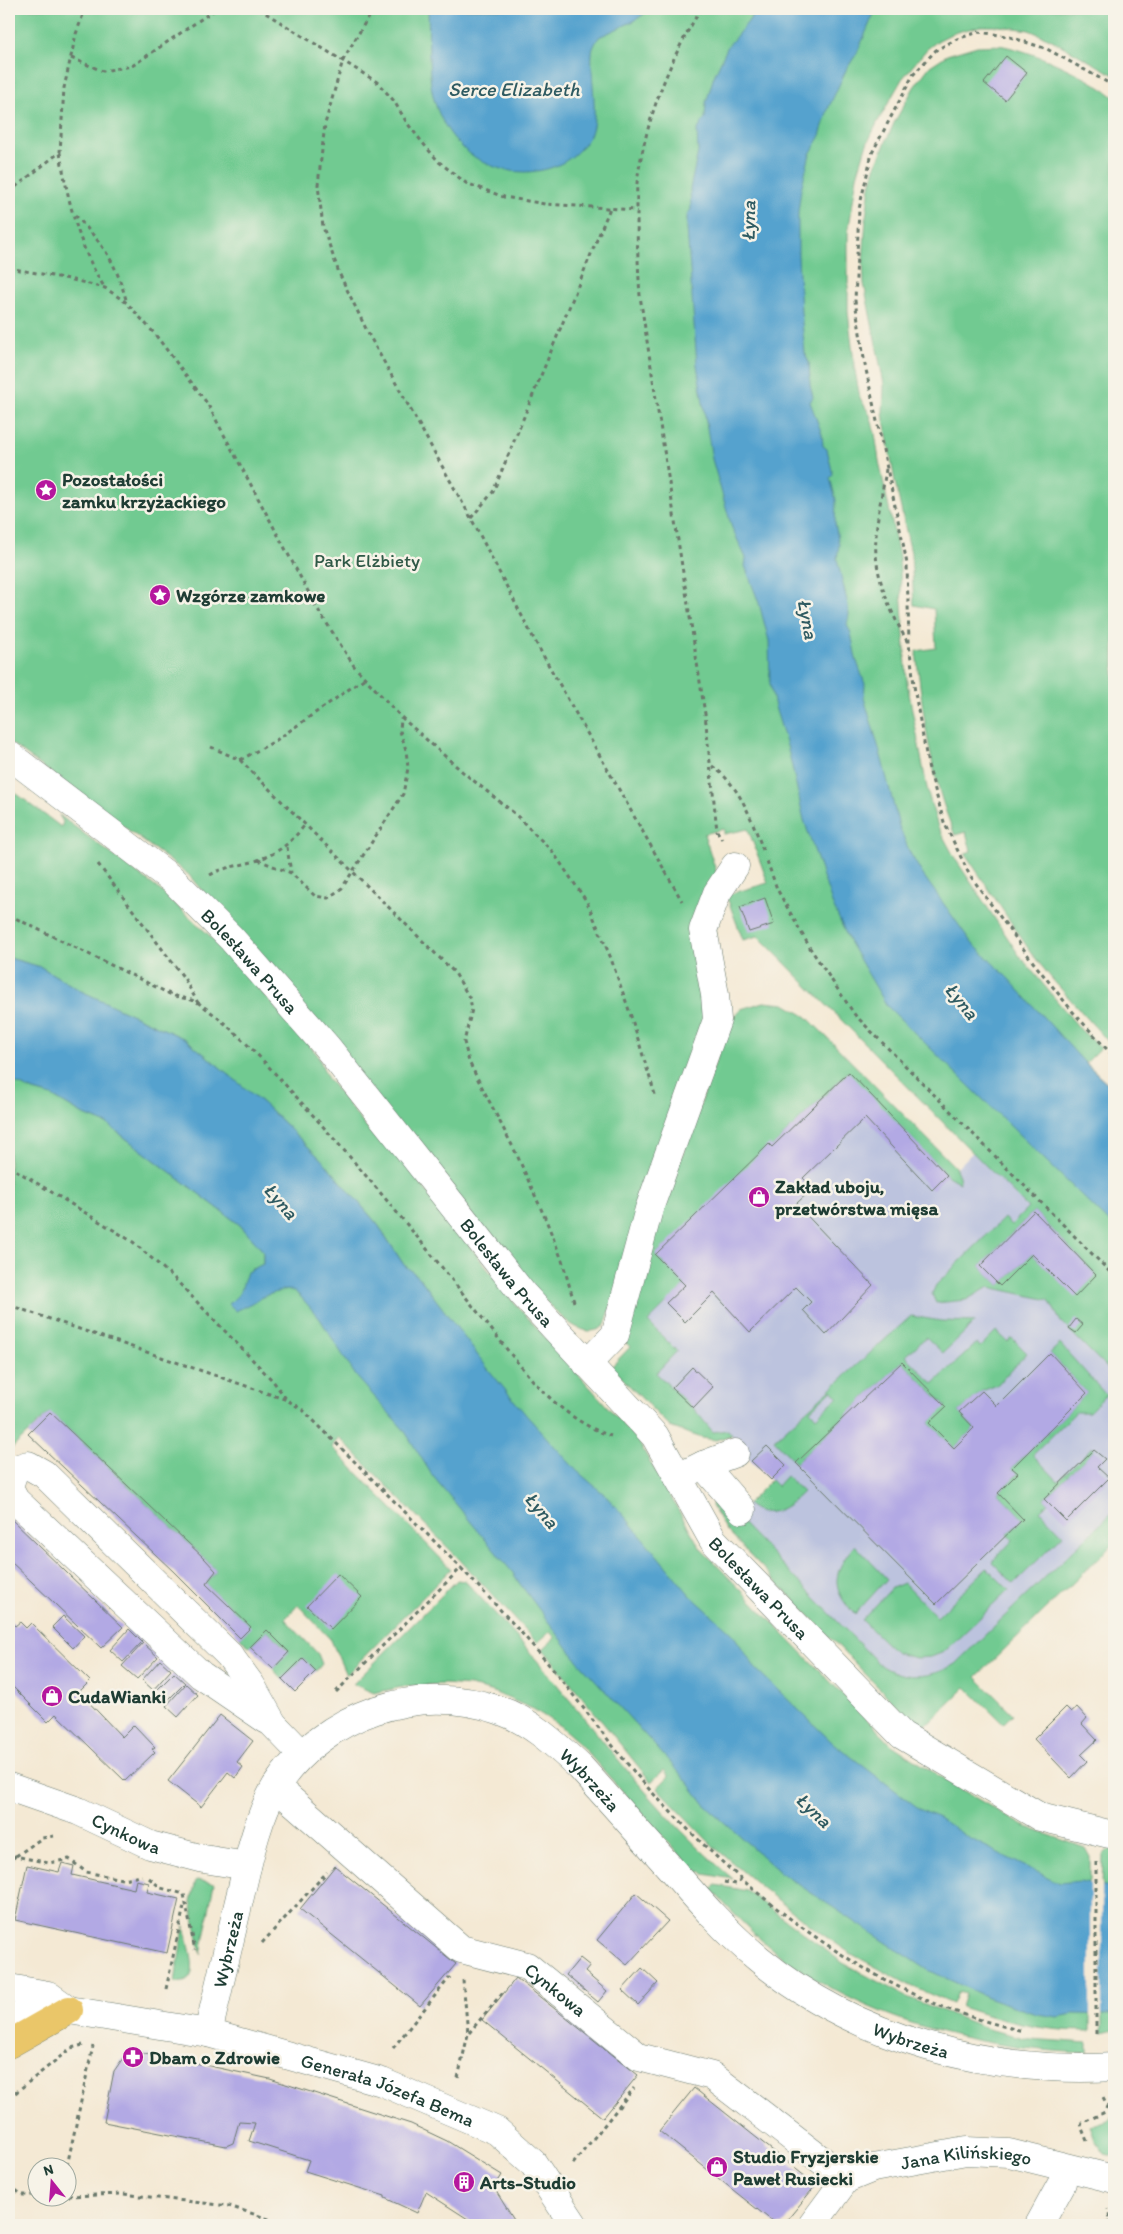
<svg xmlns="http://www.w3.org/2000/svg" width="1123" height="2234" font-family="Itim,sans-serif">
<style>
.industrial{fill:#bcc3de}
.green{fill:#71ca91;stroke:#488462;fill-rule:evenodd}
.water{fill:#55a2ce;stroke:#3a7081}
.pier{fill:#f4e9d4}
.building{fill:#b2a9e4}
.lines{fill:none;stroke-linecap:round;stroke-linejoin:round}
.minor-casing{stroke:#6a796c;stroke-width:29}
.major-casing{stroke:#6a796c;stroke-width:29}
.path{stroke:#6a796c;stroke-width:3;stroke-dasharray:4 4;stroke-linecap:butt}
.minor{stroke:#fff;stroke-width:28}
.major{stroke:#eac669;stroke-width:28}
.labels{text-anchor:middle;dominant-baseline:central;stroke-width:5;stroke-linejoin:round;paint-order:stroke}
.poi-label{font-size:19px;font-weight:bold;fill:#1f3d34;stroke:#f7f3e8;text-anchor:start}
.park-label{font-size:19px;fill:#2f5947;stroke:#f7f3e8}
.street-label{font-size:19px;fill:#1f3d34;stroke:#f7f3e8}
.water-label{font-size:20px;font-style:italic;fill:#2f5b62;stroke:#f7f3e8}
</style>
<rect width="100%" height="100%" fill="#f7f3e8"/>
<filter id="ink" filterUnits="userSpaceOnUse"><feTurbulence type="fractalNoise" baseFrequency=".02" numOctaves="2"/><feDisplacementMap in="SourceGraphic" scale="10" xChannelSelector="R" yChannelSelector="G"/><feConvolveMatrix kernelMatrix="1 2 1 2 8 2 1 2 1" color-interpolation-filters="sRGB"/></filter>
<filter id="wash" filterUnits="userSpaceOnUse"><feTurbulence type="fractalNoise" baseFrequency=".0096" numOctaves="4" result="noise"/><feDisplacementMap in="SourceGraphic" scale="20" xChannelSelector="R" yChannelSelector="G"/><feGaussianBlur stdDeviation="1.12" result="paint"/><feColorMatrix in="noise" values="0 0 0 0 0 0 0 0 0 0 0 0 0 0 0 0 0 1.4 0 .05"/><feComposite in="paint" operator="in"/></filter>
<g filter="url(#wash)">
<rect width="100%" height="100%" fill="#f4e9d4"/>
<!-- industrial -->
<path class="industrial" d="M849,1072L949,1176L973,1152L1114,1291V1526L915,1716L728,1524L771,1480L751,1461L746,1452L735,1453L732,1435L728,1430L713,1432L641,1361L654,1250Z"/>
<!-- green -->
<g class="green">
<path d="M9,9H767L790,649L1114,1212V1375L1061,1322L1049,1300L989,1287L966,1300L936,1303L932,1294L936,1285L1004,1218L1011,1225L1028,1208L758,936L743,940L726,895L768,883L748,829L724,834V829L704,834L718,877L709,1016L605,1325C581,1347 548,1302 532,1287L188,874L9,742ZM1034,1211L1096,1275L1075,1296L1032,1254L1000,1286L980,1266Z"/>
<path d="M854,9H1114V75L1050,39L1029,30L1000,26H981L953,33L939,40L927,49L902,79L877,123L866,146L857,176L848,233V312L855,371L860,398L870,415L875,433L879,461L899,556L907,683L928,793L938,827L956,860L1019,955L1081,1030L1101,1048L1086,1063L1114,1089V1135L913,882L846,657L845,591L840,577L803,408L810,379L809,363L785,301L813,72Z"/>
<path d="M977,46C987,46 998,44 1008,47C1040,54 1089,77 1114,97V1048L1052,979L1032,954L966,855V853L971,851L966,832L955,835C930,777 923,713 916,651L936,648L934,609L914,605L911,553L895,482L883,413L884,384L864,284L863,263L866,217L870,186L876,165L894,123L914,87L930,66L947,55Z"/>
<path d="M9,788L61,827L63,822L59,815L161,891L220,945L317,1054L328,1079L374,1137L395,1151L512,1300L638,1441L701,1549L892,1745L950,1783L1024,1826L1085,1848L1090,1857V1883L1102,1885L1103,1855L1107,1851L1114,1849V1916L933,1862L532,1433L419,1277L404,1265L378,1225L325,1163L264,1104L204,1054L185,1039L81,991L41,967L9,958Z"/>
<path d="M764,1002L785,1004L807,1017L955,1167L959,1176L960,1183L948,1176L848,1072L772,1147L655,1255L685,1285L648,1322L677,1351L656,1373L693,1408L713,1432L728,1430L732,1435L716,1440L702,1438L670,1427L611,1367L630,1347L625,1342L661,1209L685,1149L729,1023L741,1009Z"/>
<path d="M9,1080L34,1091L52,1096L82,1114L107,1124L240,1225L263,1251V1264L258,1268L251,1269L267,1295L287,1289L294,1291L1114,1991V2030L1102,2033V2014L1090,2015V2031C1042,2031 1006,2022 961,2007L965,1994L958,1992L953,2004L911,1986L850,1953L822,1934L761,1887L713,1846L657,1788L669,1776L664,1770L651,1782L543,1649L555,1638L550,1632L537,1643L460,1560L339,1437L332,1447L451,1569L346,1675L331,1640L298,1605L285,1619L318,1654L322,1664L316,1671L303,1658L282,1679L273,1669L289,1651L267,1630L250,1647L240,1638L250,1627L206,1584L216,1571L205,1559L50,1412L9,1451Z"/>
<path d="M911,1316L941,1321L975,1322L943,1353L926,1337L906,1356L933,1384L976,1344L980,1347L996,1331L1008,1342L1012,1338L1027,1353L997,1385L982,1391L959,1412L974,1428L954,1448L929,1423L946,1406L902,1362L796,1463L774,1440ZM832,1390L838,1397L816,1417L810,1410Z"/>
<path d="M1060,1344L1106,1395L1089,1412H1076L1033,1455L1058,1481L1092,1447L1094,1450L1044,1499L1048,1503L1040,1511L1063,1535L1014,1584L992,1562L1013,1540L1008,1534L1023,1519L998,1493L1018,1474L1012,1468L1087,1393L1050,1353Z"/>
<path d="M786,1476L803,1492C787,1508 767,1522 747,1504L771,1480L777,1486Z"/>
<path d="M713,1500L736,1517L878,1663C902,1681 931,1679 955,1664L1114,1511V1543L976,1677L1013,1714L1003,1724L966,1687L930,1722C923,1726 919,1726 913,1723L726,1530L712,1506Z"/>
<path d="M855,1545L887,1579L855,1614C829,1589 833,1571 855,1545Z"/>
<path d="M987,1568L1009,1590L944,1652L931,1657L916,1658L896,1653L862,1620L892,1588L904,1583L937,1617Z"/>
<path d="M457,1580L465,1581C492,1610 520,1640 546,1671C607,1745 659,1816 733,1879L704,1874L701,1871L697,1874L576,1740L560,1726L533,1709L491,1691L470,1686L444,1684L406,1686L374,1693L353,1684Z"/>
<path d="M196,1880L214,1883L201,1954L191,1902Z"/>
<path d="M716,1885L747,1891L843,1963L907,1997L991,2030L1029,2039L1088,2043V2053C974,2049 857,2019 767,1945C747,1928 728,1908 711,1889Z"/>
<path d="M184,1926C188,1944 205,1987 175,1982Z"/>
<path d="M1114,2113V2156L1105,2154L1095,2140L1090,2126L1108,2120Z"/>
</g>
<!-- water -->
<g class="water">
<path d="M428,9H651L634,21L599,37C596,42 592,48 592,54C590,76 600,120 589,137C574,161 553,171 525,172C475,172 438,134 431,85C428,60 429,34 428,9Z"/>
<path d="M756,9H878L875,11L857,53L846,70L828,109L819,139L810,154L801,189L798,212V256L801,312L805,353L809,363L810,385L813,397L810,402L822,434L823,446L827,449L833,475L830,478L836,500L835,523L839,545L837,559L848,605L849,615L847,625L851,633L856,659L865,684L864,698L880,752L899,826L910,853L923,875L971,942L1007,977L1085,1063L1114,1089V1227L887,1006L850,943L832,903L804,820L788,749L775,707L770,684L769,641L759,603L745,566L746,558L732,528L712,459L697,365L687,229V216L691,209L690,189L698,152L697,131L705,118L706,103L714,76L728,46L748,22Z"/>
<path d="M9,958L41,967L81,991L185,1039L204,1054L264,1104L325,1163L378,1225L404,1265L419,1277L488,1369L527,1416L577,1471L604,1494L626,1518L690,1595L732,1633L756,1669L833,1743L921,1810L939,1818L969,1838L1014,1861L1060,1883L1080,1881L1114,1888V2015L1073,2014L1058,2017L1036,2014L987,1997L928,1970L781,1873L707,1807L687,1781L577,1660L520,1584L513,1573L432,1475L404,1430L356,1376L320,1319L301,1297L294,1291L287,1289L267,1295L236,1311L229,1304L240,1293L247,1272L263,1264V1251L240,1225L107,1124L82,1114L52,1096L34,1091L9,1080Z"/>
</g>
<!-- pier -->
<path class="pier" d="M1090,1881L1102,1883V2017H1090Z"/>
<g id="blocks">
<!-- building -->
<g class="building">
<path d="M1006,56L1027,73L1005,100L984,83Z"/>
<path d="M765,898L774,924L749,932L740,907Z"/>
<path d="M849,1072L947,1175L932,1190L865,1118L803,1178L813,1188L796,1204L873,1285L826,1335L803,1310L811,1302L796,1287L750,1332L714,1293L685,1322L666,1303L685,1285L655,1255L769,1144L772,1147Z"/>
<path d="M1034,1211L1096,1275L1075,1297L1032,1254L1000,1286L980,1266Z"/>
<path d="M1076,1319L1083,1325L1076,1333L1069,1328Z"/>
<path d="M1050,1353L1087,1393L1012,1468L1018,1473L998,1493L1023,1519L936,1604L796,1463L902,1362L946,1407L929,1423L954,1448L974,1428L959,1412L982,1391L997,1406Z"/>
<path d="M692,1367L713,1387L693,1408L672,1388Z"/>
<path d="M50,1412L205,1559L216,1571L206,1584L251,1627L240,1638L173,1571L28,1434Z"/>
<path d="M767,1446L786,1465L771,1480L751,1461Z"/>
<path d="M1094,1450L1105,1459L1097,1467L1109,1478L1066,1521L1044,1499Z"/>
<path d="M9,1517L123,1627L101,1648L9,1560Z"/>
<path d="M338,1574L362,1597L331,1629L307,1606Z"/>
<path d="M63,1616L84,1636L73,1648L52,1627Z"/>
<path d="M9,1620L15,1626L20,1622L26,1628L31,1623L90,1681L79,1692L122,1737L134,1725L155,1747L152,1749L155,1752L125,1781L56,1714L48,1722L9,1683Z"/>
<path d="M129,1629L142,1642L123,1662L110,1650Z"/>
<path d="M267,1630L289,1652L273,1669L250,1647Z"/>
<path d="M143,1643L158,1657L137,1679L122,1666Z"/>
<path d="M303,1658L316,1671L295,1692L282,1679Z"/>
<path d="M160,1660L171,1670L153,1690L142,1680Z"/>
<path d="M174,1673L185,1683L166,1702L155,1692Z"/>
<path d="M186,1684L198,1695L178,1717L166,1706Z"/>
<path d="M1066,1707L1071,1712L1077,1707L1087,1718L1082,1724L1097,1740L1081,1755L1087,1761L1071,1778L1034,1739Z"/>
<path d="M220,1715L253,1741L237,1762L243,1767L235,1778L228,1772L201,1807L168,1781Z"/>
<path d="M62,1863L74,1866L72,1875L134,1889L136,1880L149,1883L147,1892L179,1899L167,1953L15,1920L27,1865L59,1872Z"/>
<path d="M335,1866L456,1964L420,2006L300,1909Z"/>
<path d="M636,1893L668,1921L627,1965L597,1940Z"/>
<path d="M580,1958L590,1966L585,1972L607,1991L598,2002L566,1975Z"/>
<path d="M642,1968L658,1983L638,2005L622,1990Z"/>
<path d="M516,1978L638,2075L603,2118L482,2020Z"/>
<path d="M128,2051L200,2064L270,2079L411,2124L447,2141L502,2175L494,2188L517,2225H468L471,2221L426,2192L417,2213L385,2198V2196L305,2171L309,2160L249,2141L255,2123L239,2122L233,2143L226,2146L104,2122L114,2071Z"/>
<path d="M694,2088L816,2185L783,2225H777L659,2131Z"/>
</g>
</g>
</g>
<g filter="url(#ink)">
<use href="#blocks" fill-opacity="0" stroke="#6a796c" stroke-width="1"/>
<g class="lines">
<!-- minor casing -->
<g class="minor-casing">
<g id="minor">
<path id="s1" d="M9,755L173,880L231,938L327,1047L523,1294L655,1436L713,1540L902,1735L1040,1817L1109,1834"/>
<path d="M587,1364L615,1335L649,1209L717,1020L715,995L703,930L717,893L735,866"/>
<path d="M703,1465L735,1453"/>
<path d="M678,1477L703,1465L742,1510"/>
<path d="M9,1486L15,1469L28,1465L44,1474L229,1655L251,1685L273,1724L302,1754"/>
<path d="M9,1488L15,1500L201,1675L267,1720"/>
<path id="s2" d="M9,1787L78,1811L150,1845L204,1859L247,1866"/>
<path id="s3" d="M276,1787L461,1949L527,1966L639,2057L712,2076L846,2179"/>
<path d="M9,1988L48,1995L69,2010"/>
<path id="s4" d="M9,2018L69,2010L208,2033L382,2082L497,2131L533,2163L574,2225"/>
<path id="s5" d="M208,2033C218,1990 228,1947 238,1905C247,1868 256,1819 276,1786C322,1715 418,1681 499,1710C531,1721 556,1745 581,1768C611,1802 642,1836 672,1870C699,1901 727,1933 759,1959C857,2040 990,2074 1114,2067"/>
<path id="s6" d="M812,2225L846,2179L873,2168L966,2151L1009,2153L1114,2179"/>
<path d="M1039,2225L1062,2183"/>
</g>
</g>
<!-- major casing -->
<g class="major-casing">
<path id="major" d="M9,2044L69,2010"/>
</g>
<!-- path -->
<g class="path">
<path d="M259,9L377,82L394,101L407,123L426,147L439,162L466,183L504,197L545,204L637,210"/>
<path d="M373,9L343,60L325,124L318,185L323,227L339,273L369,335L471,518L535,641L682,901"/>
<path d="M701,9C670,58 647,117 638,175C636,186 637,198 637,209C637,238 638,267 640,296L705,714L717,831L722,839"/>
<path d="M71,58L103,71L132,66L216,9"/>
<path d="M1114,86L1047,49L1007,36L979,32L957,39L936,50L913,75L872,153L859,209L855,301L865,365L904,548L907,564L909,643L915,693L928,765L944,822L969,874L1033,962L1073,1012L1114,1057"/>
<path d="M60,153C68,200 78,247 105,288"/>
<path d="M9,192L60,152L64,88L76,34L85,9"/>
<path d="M75,215C105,247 115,260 127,303"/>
<path d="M9,268L69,279L105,288L127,303L154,333L207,403L317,608L354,666L401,717L464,773L514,813L553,852L587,902L610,956L630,1013L656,1098"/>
<path d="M886,469C883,491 877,514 876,537C873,574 890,611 908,643"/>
<path d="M471,518L493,492L610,208"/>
<path d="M211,747L240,760L275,741L365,678"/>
<path d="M240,760L455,973L470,999L472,1009L464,1042L469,1062L517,1155L546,1220L562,1260L574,1302"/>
<path d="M712,766C740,785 752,820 763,850"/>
<path d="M287,847L291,873"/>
<path d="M258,860L291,873L315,896L328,898L342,888L403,794L408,768L406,750L400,731L401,718"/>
<path d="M767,861L777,889L810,948L855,1015L1114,1276"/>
<path d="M98,864L184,978L198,1003"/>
<path d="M210,875C225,866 242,866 258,860C280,852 290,843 304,826"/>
<path d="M9,915L172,995C180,998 193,999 200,1004C238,1031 269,1067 300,1101C363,1170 422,1242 480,1315C517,1361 552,1416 611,1436"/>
<path d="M9,1166L133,1242L173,1277L273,1381L287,1400L303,1410L461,1568"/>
<path d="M9,1305L287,1400"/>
<path d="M336,1692L461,1568C491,1600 522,1632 550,1666C583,1706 614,1750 649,1789C724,1870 812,1946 913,1994C948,2011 985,2022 1023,2031"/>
<path d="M16,1856L42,1838L54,1836"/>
<path d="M1096,1862V2036"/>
<path d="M9,1865L15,1856L49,1863L69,1859L86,1872L122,1879L142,1876"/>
<path d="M149,1878L161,1888L184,1894L195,1950"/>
<path d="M724,1882L736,1884L741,1879"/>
<path d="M262,1943L327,1872"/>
<path d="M166,1989L184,1906"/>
<path d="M469,2033L503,1992"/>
<path d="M393,2048L450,1977"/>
<path d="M458,2078L468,2034L463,1980"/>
<path d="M9,2098L71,2048L83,2045"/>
<path d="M1087,2141L1081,2126L1082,2123L1105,2112L1107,2106L1103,2098"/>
<path d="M573,2164L634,2088"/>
<path d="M67,2166L93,2046"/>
<path d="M9,2186L23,2195H38"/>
<path d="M68,2196L123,2194L229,2206L287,2225"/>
<path d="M9,2218V2225"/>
<path d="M1108,2225L1110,2218L1108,2209"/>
</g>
<!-- minor -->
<use href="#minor" class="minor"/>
<!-- major -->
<use href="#major" class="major"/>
</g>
</g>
<!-- icons -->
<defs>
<g id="sight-disc" transform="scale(1.125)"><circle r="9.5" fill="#b5179e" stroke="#f7f3e8"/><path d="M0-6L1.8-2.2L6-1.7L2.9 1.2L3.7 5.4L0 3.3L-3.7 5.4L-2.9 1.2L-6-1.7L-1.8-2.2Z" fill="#fff"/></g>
<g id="shop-disc" transform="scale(1.125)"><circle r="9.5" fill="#b5179e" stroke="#f7f3e8"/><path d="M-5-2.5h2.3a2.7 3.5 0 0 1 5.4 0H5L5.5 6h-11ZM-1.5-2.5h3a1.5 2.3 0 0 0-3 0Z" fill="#fff"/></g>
<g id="pharmacy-disc" transform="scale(1.125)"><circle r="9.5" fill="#b5179e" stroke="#f7f3e8"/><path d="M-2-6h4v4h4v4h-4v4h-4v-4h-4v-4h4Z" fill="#fff"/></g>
<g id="building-disc" transform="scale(1.125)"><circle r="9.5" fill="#b5179e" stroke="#f7f3e8"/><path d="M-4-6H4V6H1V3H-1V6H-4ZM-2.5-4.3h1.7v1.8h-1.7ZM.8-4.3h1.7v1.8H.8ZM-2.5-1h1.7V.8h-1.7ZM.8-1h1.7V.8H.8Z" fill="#fff"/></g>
</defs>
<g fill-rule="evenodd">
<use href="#sight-disc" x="46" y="490"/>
<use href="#sight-disc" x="160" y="595"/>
<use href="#shop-disc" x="759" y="1197"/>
<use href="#shop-disc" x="52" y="1696"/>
<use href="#pharmacy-disc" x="133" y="2057"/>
<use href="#shop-disc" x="717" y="2167"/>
<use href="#building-disc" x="464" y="2182"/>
</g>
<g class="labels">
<!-- poi labels -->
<g class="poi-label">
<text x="62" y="479">Pozostałości<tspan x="62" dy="22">zamku krzyżackiego</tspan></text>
<text x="176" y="595">Wzgórze zamkowe</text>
<text x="775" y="1186">Zakład uboju,<tspan x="775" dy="22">przetwórstwa mięsa</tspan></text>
<text x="68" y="1696">CudaWianki</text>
<text x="149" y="2057">Dbam o Zdrowie</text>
<text x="733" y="2156">Studio Fryzjerskie<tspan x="733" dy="22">Paweł Rusiecki</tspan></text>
<text x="480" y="2182">Arts-Studio</text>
</g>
<!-- park labels -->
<g class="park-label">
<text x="367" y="560">Park Elżbiety</text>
</g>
<!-- street labels -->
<g class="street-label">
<text stroke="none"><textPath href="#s1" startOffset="318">Bolesława Prusa</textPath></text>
<text stroke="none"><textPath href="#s1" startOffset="722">Bolesława Prusa</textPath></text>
<text stroke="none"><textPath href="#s1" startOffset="1128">Bolesława Prusa</textPath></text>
<text stroke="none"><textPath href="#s5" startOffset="626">Wybrzeża</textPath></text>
<text stroke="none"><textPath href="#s2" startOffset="126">Cynkowa</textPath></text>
<text stroke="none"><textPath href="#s5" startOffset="86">Wybrzeża</textPath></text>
<text stroke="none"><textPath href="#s3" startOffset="351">Cynkowa</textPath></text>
<text stroke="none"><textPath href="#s5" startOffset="1046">Wybrzeża</textPath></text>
<text stroke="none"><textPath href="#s4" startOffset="390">Generała Józefa Bema</textPath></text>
<text stroke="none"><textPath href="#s6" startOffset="181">Jana Kilińskiego</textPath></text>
</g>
<!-- water labels -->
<g class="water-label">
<text x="514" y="89">Serce Elizabeth</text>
<text transform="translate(748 221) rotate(-89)">Łyna</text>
<text transform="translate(808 619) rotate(79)">Łyna</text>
<text transform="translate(962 1001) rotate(51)">Łyna</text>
<text transform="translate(281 1201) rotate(49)">Łyna</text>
<text transform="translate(542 1510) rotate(50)">Łyna</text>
<text transform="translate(814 1810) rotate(44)">Łyna</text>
</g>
</g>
<!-- margin -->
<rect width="1123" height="2234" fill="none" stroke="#f7f3e8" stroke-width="30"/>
<!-- north arrow -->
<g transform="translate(52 2182) rotate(343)"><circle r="24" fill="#f7f3e8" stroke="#a1aaa0"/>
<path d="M0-4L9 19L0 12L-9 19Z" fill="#b5179e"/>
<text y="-8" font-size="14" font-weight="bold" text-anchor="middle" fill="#1f3d34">N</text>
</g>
</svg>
